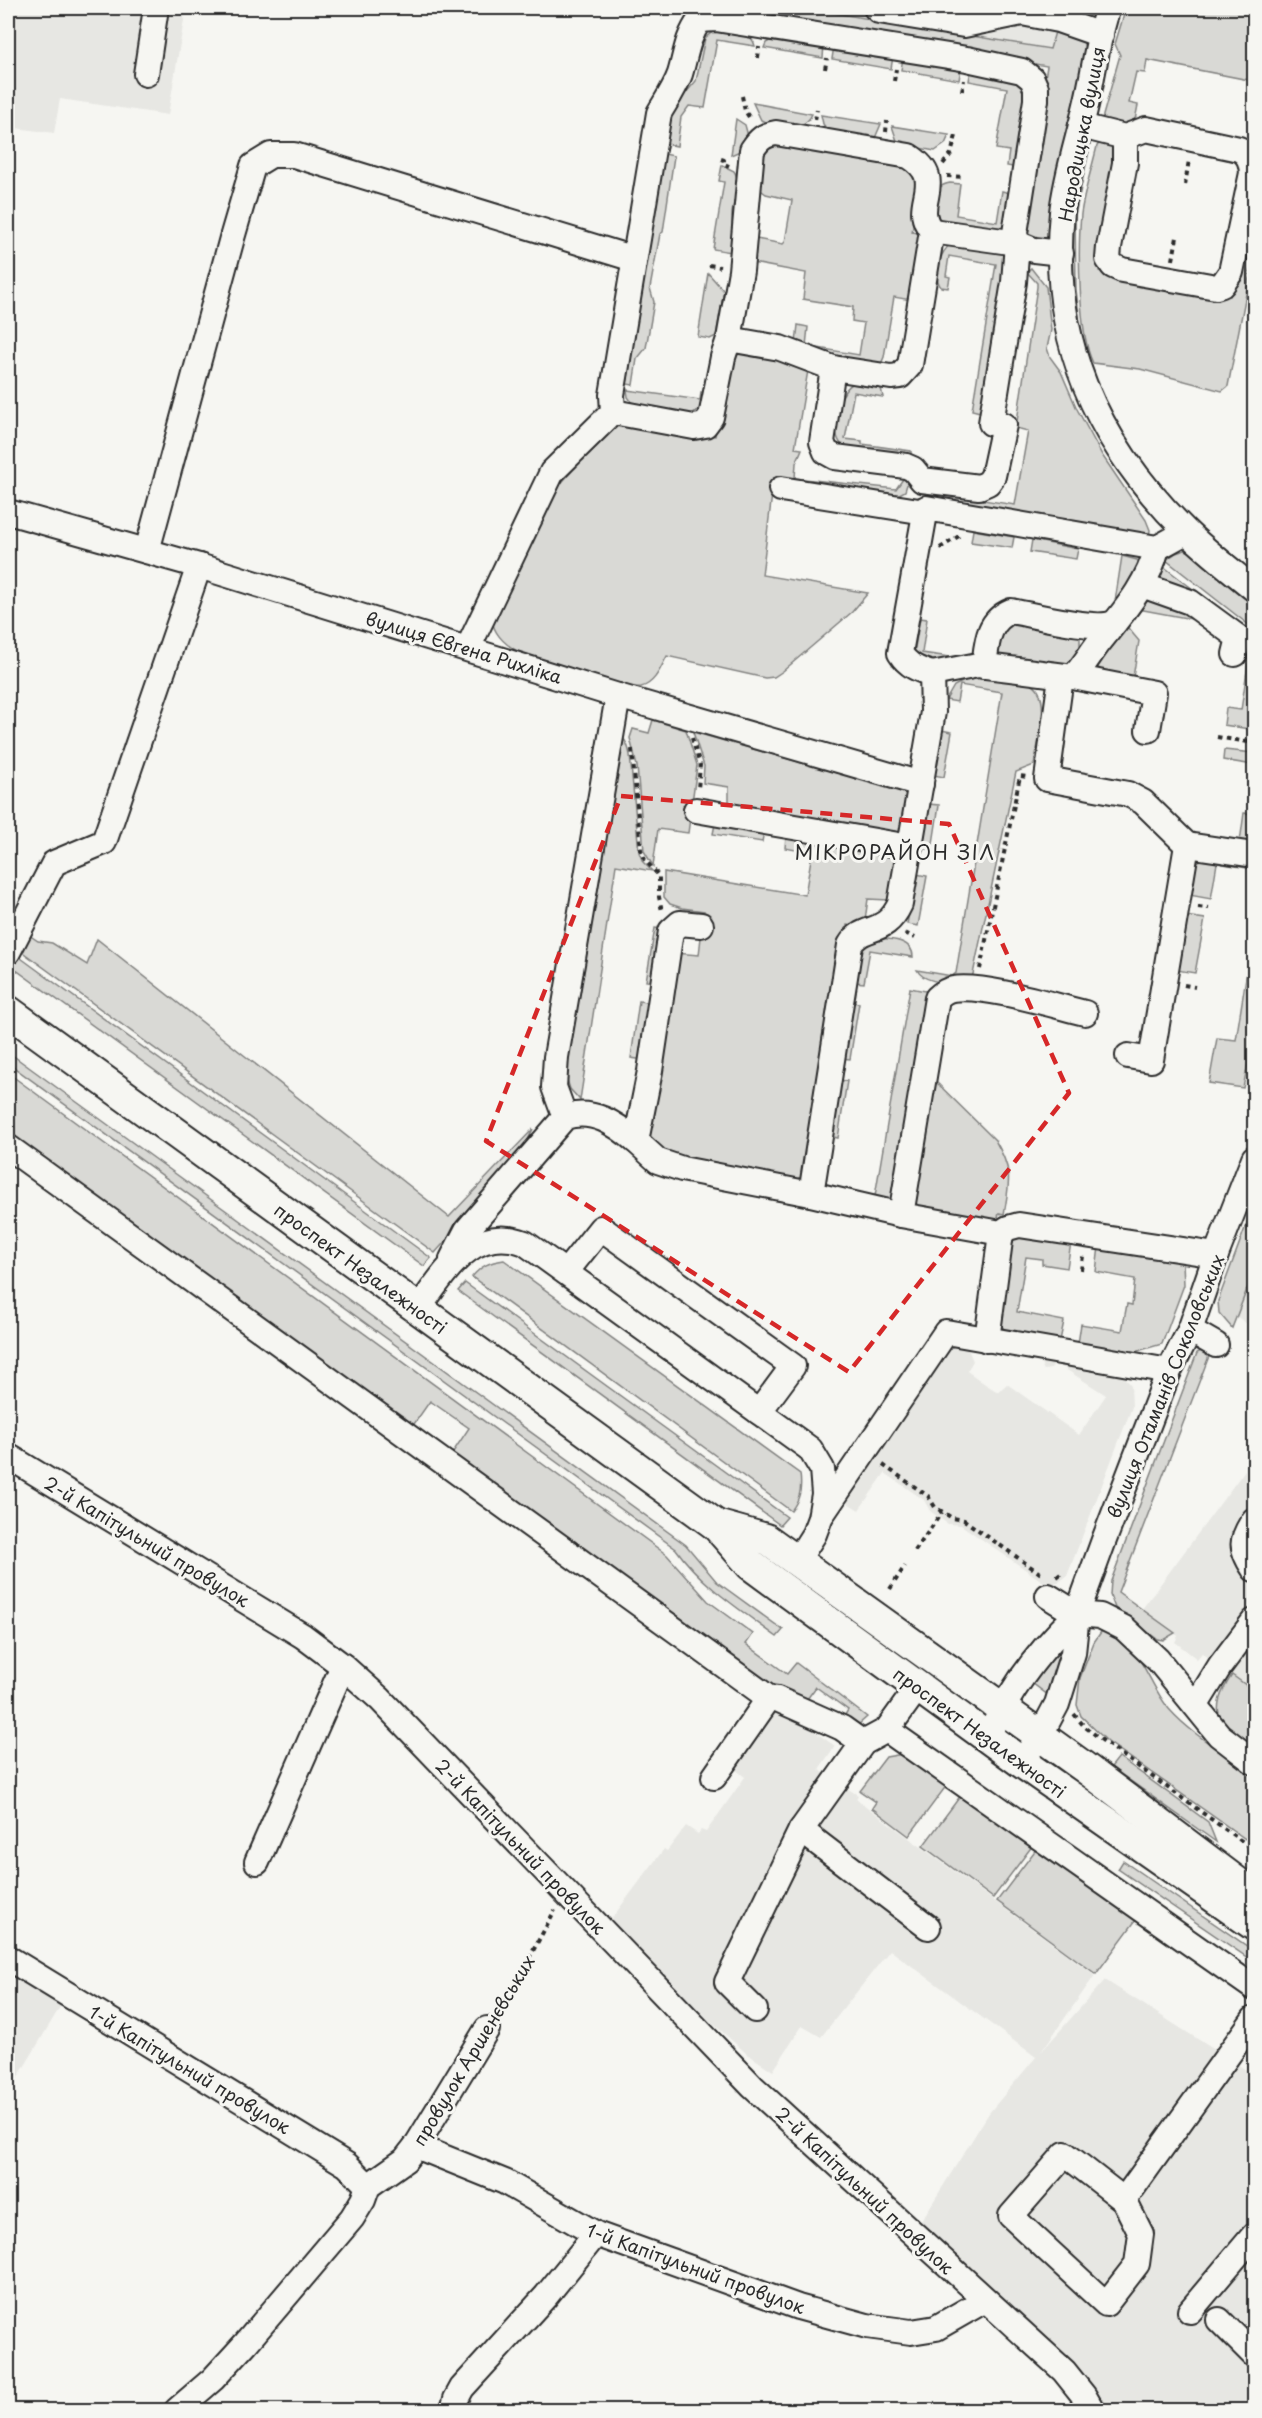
<svg xmlns="http://www.w3.org/2000/svg" width="1262" height="2418" font-family="'Playpen Sans',sans-serif">
<style>
.built{fill:#e7e7e3}
.green{fill:#d9d9d5;stroke:#828280;stroke-width:1.5}
.lines{fill:none;stroke-linecap:round;stroke-linejoin:round}
.minor-casing{stroke:#2b2b2b;stroke-width:28}
.major-casing{stroke:#2b2b2b;stroke-width:34}
.path{stroke:#2b2b2b;stroke-width:4;stroke-dasharray:4.5 4.5;stroke-linecap:butt}
.minor{stroke:#f6f6f2;stroke-width:24}
.major{stroke:#f6f6f2;stroke-width:30}
.marked{fill:none;stroke:#d62828;stroke-width:4.5;stroke-dasharray:12 8;stroke-linejoin:round}
.labels{text-anchor:middle;dominant-baseline:central;stroke-width:6;stroke-linejoin:round;paint-order:stroke}
.street-label{font-size:18px;fill:#2b2b2b;stroke:#f6f6f2}
.neighbourhood-label{font-size:20px;letter-spacing:1.5px;fill:#2b2b2b;stroke:#f6f6f2}
</style>
<rect width="100%" height="100%" fill="#f6f6f2"/>
<filter id="ink" filterUnits="userSpaceOnUse"><feTurbulence type="fractalNoise" baseFrequency=".0167" numOctaves="2"/><feDisplacementMap in="SourceGraphic" scale="12" xChannelSelector="R" yChannelSelector="G"/><feConvolveMatrix kernelMatrix="1 2 1 2 8 2 1 2 1" color-interpolation-filters="sRGB"/></filter>
<g filter="url(#ink)">
<!-- built -->
<g class="built">
<path d="M8,8H186L168,115L60,99L54,133L8,127Z"/>
<path d="M804,8H1062L1050,49Z"/>
<path d="M1254,1271V1329L1236,1316Z"/>
<path d="M948,1343L963,1344L968,1349L973,1361L967,1371L985,1384L998,1392L1007,1384L1079,1435L1106,1395L1056,1363L1051,1369L1044,1370L1040,1363V1360L1106,1370L1122,1375L1131,1385L1132,1407L1067,1576L1059,1582L1048,1584L1042,1581L961,1525L948,1524L930,1511L924,1500L885,1473L859,1510L843,1500Z"/>
<path d="M1254,1458V1691L1202,1653L1197,1659L1175,1642L1178,1636L1142,1609Z"/>
<path d="M775,1704L835,1746L819,1769L842,1788L843,1786L858,1795L856,1799L1095,1975L1041,2052L1105,1980L1254,2075V2410H1119L1115,2407L1101,2410L918,2226L989,2113L1036,2057L890,1950L821,2037L802,2026L773,2071L746,2053L690,2003L609,1922L664,1849L667,1851L686,1826L698,1834L701,1830L706,1832L745,1777L731,1766Z"/>
<path d="M8,1968L27,1986L43,1996L63,2002L8,2094Z"/>
</g>
<!-- green -->
<g class="green">
<path d="M763,8H804L1050,49L1057,25L1082,37L1086,52L1050,233L1040,242L1026,237L1023,210L1047,66L766,17L761,13Z"/>
<path d="M1126,8H1254V81L1147,60L1145,73L1136,72L1129,103L1138,105L1135,120C1125,127 1111,129 1102,119L1120,55L1115,44Z"/>
<path d="M715,30C730,32 751,29 755,46L717,40L705,108L689,106L681,117L677,146L661,143L668,114L696,81L705,38Z"/>
<path d="M771,40L824,44L823,58L764,48L766,43Z"/>
<path d="M834,46L893,56L891,69L832,59Z"/>
<path d="M903,58L961,67L959,80L901,70Z"/>
<path d="M971,69L1026,84L1018,168L1007,166L1009,151L996,149L1007,88L969,81Z"/>
<path d="M753,103L812,114C804,132 776,129 761,120Z"/>
<path d="M821,115L881,124L875,138L870,140L829,132L823,124Z"/>
<path d="M736,119L745,125L748,136L740,151L731,155Z"/>
<path d="M892,126L949,135L945,144L935,151L898,144Z"/>
<path d="M1100,142L1114,145L1120,157L1099,271L1230,296L1254,192V253L1228,386L1222,391L1140,369L1093,363C1078,333 1078,248 1081,214C1084,192 1092,168 1097,146Z"/>
<path d="M774,143L911,168L919,191L912,232L920,233L911,300L894,297L884,357L881,364L829,358L796,343L798,325L808,327L806,346L859,355L864,323L852,321L853,307L803,299L806,273L753,263L751,238L783,244L785,242L792,200L766,194L758,188L763,154Z"/>
<path d="M1089,151L1075,215L1076,289L1082,343L1072,290V217L1085,156Z"/>
<path d="M660,153L674,156L663,232L660,234L650,288L654,302L646,348L637,359L633,385L627,384L657,197Z"/>
<path d="M722,165L734,171C742,183 733,200 732,214C732,227 733,239 731,252L713,249L724,182L719,181Z"/>
<path d="M950,183L960,184L956,215L997,222L1002,191L1010,193L1007,232L939,224C935,209 929,186 950,183Z"/>
<path d="M951,244L1002,253L1005,256L984,413L972,410L996,264L949,256L946,276L950,277L948,288L941,287C932,276 940,252 951,244Z"/>
<path d="M1031,268L1046,287L1051,330L1047,348L1050,357L1061,372L1077,409L1102,455L1146,520L1150,530L1149,536L936,497L938,493L1015,505L1028,431L1016,428L1037,287V283L1027,272Z"/>
<path d="M708,273L724,291L716,336L710,339L698,337Z"/>
<path d="M741,353L809,364L795,448L802,449L796,463L795,478L896,489L903,479L908,481L905,491L894,497L774,478L762,575L868,593L852,612L783,671L774,677L765,678L667,656C661,667 655,684 641,687C622,690 535,662 517,651C505,644 494,634 492,620L556,489L611,427L628,423L715,436C719,416 721,360 741,353Z"/>
<path d="M852,384L881,388L883,397L854,392L845,439L862,441V444L911,451V457L843,446C829,435 837,393 852,384Z"/>
<path d="M627,390L700,400L701,392L705,393L701,408L690,415L634,405L628,397Z"/>
<path d="M973,530L1014,537L1012,548L971,542Z"/>
<path d="M1032,540L1078,549L1076,559L1030,552Z"/>
<path d="M1185,550L1193,553L1254,602V629L1166,560L1176,553Z"/>
<path d="M1122,556L1137,560L1141,564L1114,608Z"/>
<path d="M1163,566L1254,636V641L1201,600L1162,582L1158,574Z"/>
<path d="M1146,599L1189,608L1197,620L1138,609Z"/>
<path d="M920,618L927,619L922,653L971,660C948,663 934,669 914,653Z"/>
<path d="M1009,621L1074,631L1080,636V652L1067,667L1004,662L994,653L995,640Z"/>
<path d="M1123,622L1139,641L1132,683L1104,675L1096,665Z"/>
<path d="M1248,664L1254,665V695L1249,729L1224,725L1226,708L1241,710Z"/>
<path d="M974,676C991,678 1012,677 1029,683C1054,692 1037,744 1034,765L1016,772L972,979L968,984C953,982 925,985 917,970L952,976L956,973L1002,692L960,685L957,702L946,700L954,686Z"/>
<path d="M653,720L686,730L697,765L688,833L658,829L653,866L644,851L637,766L630,738L633,729L649,733Z"/>
<path d="M941,730L952,732L944,777L933,775Z"/>
<path d="M693,732L908,793L907,834L897,837L731,806L729,801V787L703,783L704,766Z"/>
<path d="M617,734C626,739 628,745 630,755L639,852L643,862L652,871L616,865L580,1100L570,1089L563,1067Z"/>
<path d="M1224,750L1254,753V765L1223,760Z"/>
<path d="M928,804L939,805L932,850L920,848Z"/>
<path d="M1244,813L1254,814V844L1240,842Z"/>
<path d="M715,824L764,831L762,842L713,834Z"/>
<path d="M786,836L895,854L900,859L889,900L868,899L864,927L847,925L808,1183L671,1157L651,1140L650,1134L675,953L699,955L704,911L682,908L670,904L664,897V872L805,895L812,853L785,848Z"/>
<path d="M1204,857L1254,861V869L1217,863L1211,899L1189,895L1194,865Z"/>
<path d="M916,874L927,876L918,926L907,924Z"/>
<path d="M1185,916L1205,919L1195,973L1176,970Z"/>
<path d="M1254,927V1052L1250,1053L1243,1088L1209,1083L1217,1038L1236,1040Z"/>
<path d="M655,928L661,929L652,982L646,981Z"/>
<path d="M23,931L38,941L52,943L87,965L97,939L449,1217L533,1129L520,1157L435,1253L17,948Z"/>
<path d="M875,938C889,939 913,939 913,957L870,950L864,983L855,982L862,942Z"/>
<path d="M14,953L431,1258L424,1266L8,964Z"/>
<path d="M910,988L931,992L895,1203L874,1202Z"/>
<path d="M639,1001L653,1003L644,1060L631,1058Z"/>
<path d="M850,1002L859,1003L850,1059L841,1058Z"/>
<path d="M8,1052L686,1545L717,1582L783,1630L777,1637C741,1610 702,1586 676,1549L8,1063Z"/>
<path d="M8,1073L667,1555L708,1601L753,1634L746,1644L787,1674L796,1663L867,1717L858,1725L842,1720L848,1710L816,1687L804,1703L798,1705L451,1455L469,1428L430,1401L412,1427L8,1136Z"/>
<path d="M930,1076L995,1140C1013,1171 1010,1180 1004,1214L999,1213L997,1222L914,1212L910,1197Z"/>
<path d="M837,1080L847,1081L838,1138L828,1136Z"/>
<path d="M1254,1204V1271L1232,1328L1219,1313L1218,1301Z"/>
<path d="M1013,1236L1071,1242L1067,1268L1042,1264V1259L1026,1257L1017,1312L1064,1321L1060,1341L1011,1332L1005,1330L999,1323Z"/>
<path d="M1099,1246L1183,1262L1184,1285L1162,1344L1131,1353L1078,1344L1081,1324L1122,1331L1127,1304L1132,1305L1135,1279L1096,1272Z"/>
<path d="M504,1260L800,1474C802,1489 800,1499 791,1511L472,1277C481,1266 489,1262 504,1260Z"/>
<path d="M465,1283L787,1517L780,1525L458,1291Z"/>
<path d="M1203,1350L1211,1351L1118,1592L1175,1633L1163,1640L1157,1639L1115,1608L1110,1595L1111,1581L1197,1353Z"/>
<path d="M1106,1631C1139,1639 1149,1686 1169,1709C1192,1735 1226,1754 1254,1775V1845L1108,1742L1081,1716L1077,1705L1080,1678L1094,1642L1101,1632Z"/>
<path d="M1066,1637L1048,1695L1032,1683Z"/>
<path d="M1232,1675L1254,1691V1750C1221,1725 1205,1715 1232,1675Z"/>
<path d="M903,1754L947,1785L909,1836L872,1808L876,1802L860,1791L886,1757Z"/>
<path d="M1119,1757L1208,1822L1216,1842L1111,1767Z"/>
<path d="M961,1795L1033,1845L993,1898L923,1846Z"/>
<path d="M1037,1848L1136,1920L1096,1974L997,1901Z"/>
<path d="M1123,1861L1254,1951V1962L1118,1869Z"/>
</g>
<g class="lines">
<!-- minor casing -->
<g class="minor-casing">
<g id="minor">
<path d="M876,8L879,11L964,25L1022,13L1023,8"/>
<path d="M1108,8C1097,39 1094,73 1086,105C1078,140 1066,176 1062,212C1049,339 1096,442 1185,530C1206,551 1231,570 1254,589"/>
<path d="M1022,13L1058,20L1101,35"/>
<path d="M146,74L156,8"/>
<path d="M1081,126L1125,137V163L1109,247L1108,259L1113,266L1122,270L1216,287L1222,285L1231,272L1252,173C1251,162 1249,154 1239,149L1146,129L1125,137"/>
<path d="M932,231L1017,243L1034,250L1061,253"/>
<path d="M729,339L741,271L752,150C759,139 764,135 776,133L909,156C950,182 908,204 932,231L910,365L900,376L891,377L833,368"/>
<path d="M613,412L694,427L705,425L711,417L723,357L729,339L780,348L833,368L822,442L826,452L835,457L906,466L913,469L922,480L979,487L988,483L993,476L1004,425"/>
<path d="M781,489L925,512"/>
<path d="M8,512L199,566L618,696L921,784"/>
<path d="M147,551L232,238L253,166L271,155H294L634,259"/>
<path d="M1142,585L1190,602L1239,638L1235,654"/>
<path d="M468,648L552,472L613,412L612,395L659,113C666,101 675,88 680,74C686,54 687,37 700,20L716,19L967,59L1022,71L1032,79L1036,88V100L1015,233L1017,243L1014,282L991,423"/>
<path d="M984,666C987,643 987,621 1011,611C1033,615 1098,632 1115,622"/>
<path d="M932,674L978,665L1073,677C1084,666 1091,652 1101,640C1124,611 1148,584 1157,548"/>
<path d="M1061,677L1047,779L1128,794L1143,802L1187,845"/>
<path d="M1073,677L1154,693L1148,730"/>
<path d="M696,810L910,847"/>
<path d="M701,925L680,923L671,931L650,1071L636,1141L658,1161L682,1169L811,1194"/>
<path d="M8,952L54,863L104,842L199,566"/>
<path d="M1085,1013C1052,1005 984,984 953,989C946,990 942,993 937,998L901,1215L1001,1233L1008,1228L1019,1225L1216,1255"/>
<path d="M1128,1056L1151,1060L1187,845L1254,855"/>
<path d="M565,1117L554,1087L556,1057L618,696"/>
<path d="M8,1147L769,1698L777,1699L842,1728L863,1743"/>
<path d="M901,1215L811,1194L850,945C863,923 885,937 900,904L933,712L932,674C919,670 908,666 900,653L926,508L1157,548L1186,532"/>
<path d="M452,1259L467,1230L565,1117C593,1108 616,1124 636,1141"/>
<path d="M566,1272L601,1228L793,1366L759,1412"/>
<path d="M418,1309C445,1273 472,1223 525,1243L810,1449L822,1469L824,1494L820,1518L814,1534L797,1561"/>
<path d="M1190,1330L1216,1345"/>
<path d="M987,1340L1001,1233"/>
<path d="M8,1456L303,1636L343,1666L380,1699L753,2087L1064,2371L1084,2396L1092,2410"/>
<path d="M823,1513L946,1332L1169,1371"/>
<path d="M1254,1520C1240,1540 1240,1548 1254,1569"/>
<path d="M1048,1596L1077,1614L1100,1616L1124,1628L1158,1660L1219,1735L1254,1762"/>
<path d="M1196,1705L1220,1666L1254,1621"/>
<path d="M887,1730L1254,1988"/>
<path d="M988,1738C1009,1690 1039,1650 1077,1614"/>
<path d="M1021,1762L1040,1736L1057,1704L1073,1653L1077,1614L1104,1540L1169,1371L1190,1330L1216,1255L1254,1158"/>
<path d="M714,1777L769,1698"/>
<path d="M801,1830L928,1927"/>
<path d="M257,1862L343,1666"/>
<path d="M8,1958L347,2165L368,2186"/>
<path d="M755,2010L727,1982L801,1830L863,1743L887,1730L918,1687"/>
<path d="M416,2146L505,2182L596,2234L798,2307L867,2326L911,2332L936,2328L985,2300"/>
<path d="M1065,2154L1124,2200L1141,2234L1137,2264L1106,2304L1011,2216Z"/>
<path d="M1124,2200L1254,2019"/>
<path d="M1190,2311L1254,2235"/>
<path d="M1219,2320L1254,2355"/>
<path d="M177,2410L213,2379L246,2343L352,2218L363,2200L368,2186L405,2160L416,2146L487,2029"/>
<path d="M453,2410L456,2399L462,2388L546,2296L596,2234"/>
</g>
</g>
<!-- major casing -->
<g class="major-casing">
<g id="major">
<path d="M8,1011L716,1525L751,1565L1021,1762L1254,1925"/>
<path d="M716,1525L766,1539L1084,1767L1254,1895"/>
</g>
</g>
<!-- path -->
<g class="path">
<path d="M758,58L759,47"/>
<path d="M825,69L827,58"/>
<path d="M894,81L896,69"/>
<path d="M962,91L964,80"/>
<path d="M742,96L745,111L751,120"/>
<path d="M815,120L817,109"/>
<path d="M886,132L887,121"/>
<path d="M721,159L724,160V164L729,166"/>
<path d="M943,164L951,154L957,132"/>
<path d="M947,176L963,177"/>
<path d="M1185,185L1189,160"/>
<path d="M1173,260L1177,237"/>
<path d="M709,265L720,267"/>
<path d="M940,548L959,536"/>
<path d="M1217,737L1254,743"/>
<path d="M692,738L700,765L698,789"/>
<path d="M1251,742L1254,723"/>
<path d="M632,749L641,850L645,860L659,876V897L662,911"/>
<path d="M1198,907L1209,908"/>
<path d="M905,933L915,938"/>
<path d="M980,969L1020,776L1028,777"/>
<path d="M1184,985L1195,987"/>
<path d="M1081,1270L1083,1256"/>
<path d="M883,1465L928,1496L935,1507L952,1518L964,1520L1044,1576"/>
<path d="M915,1551L942,1512"/>
<path d="M1057,1577L1063,1572"/>
<path d="M890,1589L905,1566"/>
<path d="M1074,1714L1084,1726L1107,1744L1254,1850"/>
<path d="M497,2013L521,1973L555,1910"/>
</g>
<!-- minor -->
<use href="#minor" class="minor"/>
<!-- major -->
<use href="#major" class="major"/>
</g>
</g>
<!-- marked area -->
<path class="marked" d="M621,796L949,824L1069,1093L849,1372L486,1141Z"/>
<g class="labels">
<!-- street labels -->
<g class="street-label">
<text transform="translate(1081 134) rotate(-79)">Народицька вулиця</text>
<text transform="translate(464 647) rotate(17)">вулиця Євгена Рихліка</text>
<text transform="translate(361 1268) rotate(36)">проспект Незалежності</text>
<text transform="translate(1165 1386) rotate(-68)">вулиця Отаманів Соколовських</text>
<text transform="translate(147 1541) rotate(31)">2-й Капітульний провулок</text>
<text transform="translate(980 1732) rotate(36)">проспект Незалежності</text>
<text transform="translate(521 1846) rotate(46)">2-й Капітульний провулок</text>
<text transform="translate(473 2050) rotate(-59)">провулок Аршенєвських</text>
<text transform="translate(190 2069) rotate(31)">1-й Капітульний провулок</text>
<text transform="translate(865 2190) rotate(43)">2-й Капітульний провулок</text>
<text transform="translate(696 2268) rotate(20)">1-й Капітульний провулок</text>
</g>
<!-- neighbourhood labels -->
<g class="neighbourhood-label">
<text x="895" y="852">МІКРОРАЙОН ЗІЛ</text>
</g>
</g>
<!-- margin -->
<rect width="1262" height="2418" fill="none" stroke="#f6f6f2" stroke-width="30"/>
<rect x="15" y="15" width="1232" height="2388" fill="none" stroke="#2b2b2b" stroke-width="2" filter="url(#ink)"/>
</svg>
